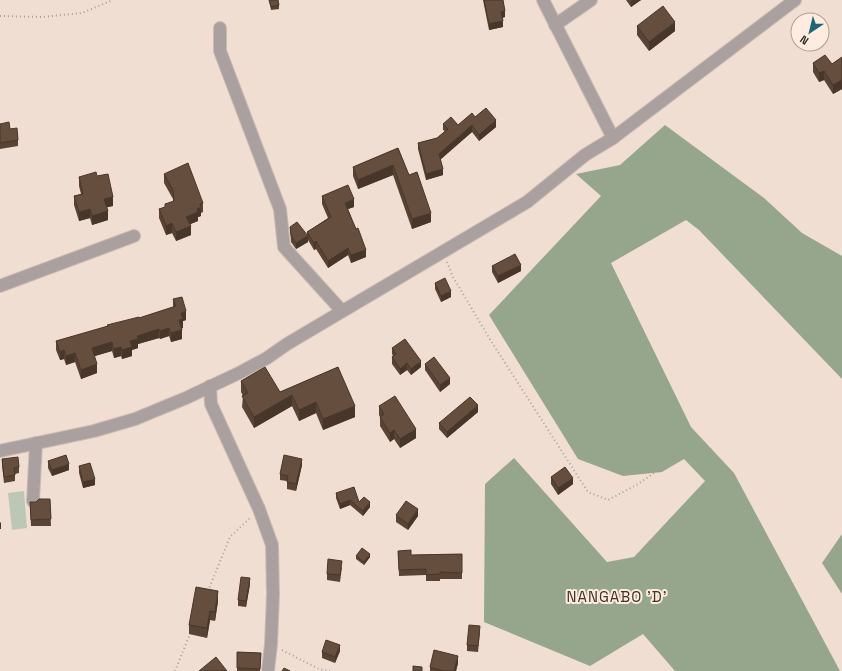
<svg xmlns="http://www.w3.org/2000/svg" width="842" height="671" font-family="'Space Grotesk',sans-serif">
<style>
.green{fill:#bcc8b5}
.forest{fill:#96a68c}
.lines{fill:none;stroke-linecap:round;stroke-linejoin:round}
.minor-casing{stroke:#ccbbb1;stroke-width:14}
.path{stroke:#ae9f96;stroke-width:2;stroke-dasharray:1 3;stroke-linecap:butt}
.minor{stroke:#aba0a0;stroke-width:12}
.wall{fill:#584335}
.shaded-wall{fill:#47372b}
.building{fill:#664e3e;stroke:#47372b}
.labels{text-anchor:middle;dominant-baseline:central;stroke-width:4;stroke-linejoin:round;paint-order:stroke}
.quarter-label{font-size:15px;letter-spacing:1px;fill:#413229;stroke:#ffebdf}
</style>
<rect width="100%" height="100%" fill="#f1ded2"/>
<!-- green -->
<path class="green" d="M24,491L27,528L12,530L8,493Z"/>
<!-- forest -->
<g class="forest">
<path d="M665,125L764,198L802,233L842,256V379L699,230L686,220L611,263L691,427L734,473L840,671H675L643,634L590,666L484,622L485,484L514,458L607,562L634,557L705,481L684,459L662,472L623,476L578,459L489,315L601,196L576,174L620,165Z"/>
<path d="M842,534V594L822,563Z"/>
</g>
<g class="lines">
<!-- minor casing -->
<g class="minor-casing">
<g id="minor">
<path d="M543,0L613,138"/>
<path d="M555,25L591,0"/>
<path d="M220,28V51L280,209L284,247L342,311"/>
<path d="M0,286L134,236"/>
<path d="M210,386L211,404L259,509L272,545L273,595L271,644L268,671"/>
<path d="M0,451L94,431L135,419L186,398L241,372L267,358L287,344L527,202L585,155L613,138L795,0"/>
<path d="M33,501L36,443"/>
</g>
</g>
<!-- path -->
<g class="path">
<path d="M0,16L42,17L82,13L113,0"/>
<path d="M447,262L453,277L491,341L588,492L608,500L638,484L654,473"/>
<path d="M208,591L230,537L250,518"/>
<path d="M282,650L319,669L330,671"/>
<path d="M175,671L190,634"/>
</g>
<!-- minor -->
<use href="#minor" class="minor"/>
</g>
<!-- wall -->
<g class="wall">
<path d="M269,0H278L279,5V9L271,10Z"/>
<path d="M483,0H503L505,17L502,18L503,27L489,30Z"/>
<path d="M626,0H641L631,7Z"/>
<path d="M637,26L675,31L649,51L637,35Z"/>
<path d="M842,57V89L833,94L824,80L819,82L813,72V63L832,64Z"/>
<path d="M475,117L496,127L479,141L472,132L440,159L443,175L426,180L418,149V143L437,138L445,131L443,130V124L458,125Z"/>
<path d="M0,124L10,129L18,140V146L0,149Z"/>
<path d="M398,148L409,175L431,222L412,229L393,175L358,189L353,176V167Z"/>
<path d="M164,174L203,203V212L201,213V216L198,217V221L190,224L191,235L176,241L172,233L166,235L159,218V209L165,207L173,201V199L164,183Z"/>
<path d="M97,176L113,206L107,207L108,220L92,225L90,218L79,221L74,205V196L81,194L79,186V177Z"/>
<path d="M322,196L354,207L348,209L366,257L351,263L348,255L328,268L316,249L314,250L308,240V242L296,249L291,242L290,227L307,236V232L328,218L322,204Z"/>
<path d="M492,266L521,271L498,283L492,272Z"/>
<path d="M435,283L451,297L441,302L435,289Z"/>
<path d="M173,299L186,320L183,321V328H182V339L171,342L169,336L160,339L159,338L138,344V348L132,350V356L122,359L121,356L114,358L112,351L94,356L97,373L81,379L75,362L66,365L64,359L60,360L56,350V341L139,318L173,307Z"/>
<path d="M392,348L421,367L411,375L407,370L400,375L392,364V357L393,356L392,354Z"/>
<path d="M425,364L450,384L440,392L425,370Z"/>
<path d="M338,367L355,417L323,430L316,413L299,421L292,406L254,428L242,407L243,396L241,392V381L280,392Z"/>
<path d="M379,406L416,438L400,448L394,439L390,442L380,426V417L379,415Z"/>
<path d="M478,412L447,438L439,429V423Z"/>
<path d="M2,459L19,467V473L15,474V481L4,483L2,465Z"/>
<path d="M48,461L69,470L52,476L48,468Z"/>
<path d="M302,465L296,491L287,489V481L280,480V474Z"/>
<path d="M79,466L95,485L83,488L79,473Z"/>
<path d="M551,477L573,484L558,495L551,484Z"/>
<path d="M336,493L359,502L370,507L363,516L350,505L340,509L336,498Z"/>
<path d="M50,499L51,526H31L30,502H36Z"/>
<path d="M396,515L418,516L408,530L396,522Z"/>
<path d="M398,551L411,555L462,554V579H440V581H426V575L399,576Z"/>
<path d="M356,556L370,557L364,565L356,559Z"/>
<path d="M342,567L340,582L327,580V574Z"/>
<path d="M250,584L246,607L238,606V600Z"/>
<path d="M218,601L215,621L210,620L207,638L189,634V625Z"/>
<path d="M480,632L478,652L467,651V645Z"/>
<path d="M340,651L335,663L322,658V652Z"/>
<path d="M237,652L261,653L260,671H237Z"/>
<path d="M458,663L456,671H430V667Z"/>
</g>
<!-- shaded-wall -->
<g class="shaded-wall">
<path d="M633,0H641L631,7V1Z"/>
<path d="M505,11V17L501,18V12Z"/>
<path d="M503,21V27L489,30V24Z"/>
<path d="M675,22V31L649,51V42Z"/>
<path d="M824,71V80L819,82V73Z"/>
<path d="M842,80V89L833,94V85Z"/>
<path d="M496,120V127L479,141V135Z"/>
<path d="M472,125V132L439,161V154Z"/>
<path d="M393,165V175L358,189V180Z"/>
<path d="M443,169V175L426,180V174Z"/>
<path d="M113,197V206L104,208V199Z"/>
<path d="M354,199V207L345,210V203Z"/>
<path d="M201,207V216L198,217V221L186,226V217Z"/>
<path d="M90,209V218L79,221V212Z"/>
<path d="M108,211V220L92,225V216Z"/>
<path d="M431,213V222L412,229V219Z"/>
<path d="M172,223V233L166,235V226Z"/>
<path d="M191,226V235L176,241V232Z"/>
<path d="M308,236V242L296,249V243Z"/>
<path d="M316,241V249L314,250V243Z"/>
<path d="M348,248V255L328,268V261Z"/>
<path d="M366,250V257L351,263V255Z"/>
<path d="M521,265V271L498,283V276Z"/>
<path d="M451,291V297L441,302V296Z"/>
<path d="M186,311V320L183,321V328L179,329V320L181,313Z"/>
<path d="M169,328V336L160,339V331Z"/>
<path d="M159,329V338L138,344V348L132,350V356L122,359V350L130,341L137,336Z"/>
<path d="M182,330V339L171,342V333Z"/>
<path d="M112,342V351L92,357V348Z"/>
<path d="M121,347V356L114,358V349Z"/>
<path d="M64,350V359L60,360V352Z"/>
<path d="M75,353V362L66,365V356Z"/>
<path d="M421,361V367L411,375V369Z"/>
<path d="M407,363V370L400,375V369Z"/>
<path d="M97,364V373L81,379V370Z"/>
<path d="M450,378V384L440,392V385Z"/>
<path d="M292,395V406L254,428V417Z"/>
<path d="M316,402V413L299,421V410Z"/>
<path d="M478,405V412L447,438V432Z"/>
<path d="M355,406V417L323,430V419Z"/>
<path d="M416,429V438L400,448V439Z"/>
<path d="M394,430V439L390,442V433Z"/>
<path d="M302,459V465L296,491V484Z"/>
<path d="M69,464V470L52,476V470Z"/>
<path d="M573,478V484L558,495V488Z"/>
<path d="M95,479V485L83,488V482Z"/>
<path d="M350,500V505L340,509V504Z"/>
<path d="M370,502V507L363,516V511Z"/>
<path d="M418,509V516L408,530V524Z"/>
<path d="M1,522V529H0V523Z"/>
<path d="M370,554V557L364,565V562Z"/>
<path d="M250,578V584L246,607V601Z"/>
<path d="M218,591V601L215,621V612Z"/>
<path d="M210,611V620L207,638V628Z"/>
<path d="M340,645V651L335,663V657Z"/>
<path d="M458,656V663L456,671H454Z"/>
</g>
<!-- building -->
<g class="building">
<path d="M269,0H278L279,5L271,7Z"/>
<path d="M484,0H503L505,11L501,12L503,21L489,24Z"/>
<path d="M663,6L675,22L649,42L637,26Z"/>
<path d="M825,55L832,64L842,57V80L833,85L824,71L819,73L813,63Z"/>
<path d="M486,108L496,120L479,135L472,125L439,154L443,169L426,174L418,143L437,138L448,129L443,124L451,117L458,125L472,113L475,117Z"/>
<path d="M9,122L10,129L17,128L18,140L0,143V124Z"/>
<path d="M398,148L409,175L417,172L431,213L412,219L393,165L358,180L353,167Z"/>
<path d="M188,163L203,203L200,204L201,207L197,209L198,212L186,217L191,226L176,232L172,223L166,226L159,209L165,207V204L174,201L173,190L164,174Z"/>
<path d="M96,172L97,176L108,174L113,197L104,199L108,211L92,216L90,209L79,212L74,196L83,194L79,177Z"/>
<path d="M348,185L354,199L345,203L356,229L358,228L366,250L351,255L348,248L328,261L316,241L314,243L307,232L331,217L322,196Z"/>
<path d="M297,222L308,236L296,243L291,235L290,227Z"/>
<path d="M515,254L521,265L498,276L492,266Z"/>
<path d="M445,278L451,291L441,296L435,283Z"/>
<path d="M182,297L186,311L181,313L183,319L179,320L182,330L171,333L169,328L160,331L159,329L137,336L138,339L130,341L132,347L122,350L121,347L114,349L112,342L92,348L97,364L81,370L75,353L66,356L64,350L60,352L56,341L108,326L107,325L139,317V318L176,306L173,299Z"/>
<path d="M405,339L421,361L411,369L407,363L400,369L392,357L396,354L392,348Z"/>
<path d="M434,357L450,378L440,385L425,364Z"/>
<path d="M265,367L280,392L338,367L355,406L323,419L316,402L299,410L292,395L254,417L242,396L248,393L241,381Z"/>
<path d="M395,396L416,429L400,439L394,430L390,433L380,417L384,414L379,406Z"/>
<path d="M470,397L478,405L447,432L439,423Z"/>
<path d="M66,455L69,464L52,470L48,461Z"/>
<path d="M284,455L302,459L296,484L287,482L288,476L280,474Z"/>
<path d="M18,457L19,467L14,468L15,475L4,477L2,459Z"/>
<path d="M90,463L95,479L83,482L79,466Z"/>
<path d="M565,467L573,478L558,488L551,477Z"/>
<path d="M354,487L359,502L364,497L370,502L363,511L350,500L340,504L336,493Z"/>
<path d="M39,499H50L51,519L31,520L30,502H36Z"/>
<path d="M406,501L418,509L408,524L396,515Z"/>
<path d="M362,548L370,554L364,562L356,556Z"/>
<path d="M411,550V555L462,554V573L440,572V574L426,575V569L399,570L398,551Z"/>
<path d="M328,559L342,561L340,575L327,574Z"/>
<path d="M241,577L250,578L246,601L238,600Z"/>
<path d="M196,587L218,591L215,612L210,611L207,628L189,625Z"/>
<path d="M469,625L480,626L478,646L467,645Z"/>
<path d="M326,640L340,645L335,657L322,652Z"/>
<path d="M434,650L458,656L454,671H443L430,667Z"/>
<path d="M237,652L261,653L260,669L237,668Z"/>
<path d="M216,657L227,671H199Z"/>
<path d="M413,666L422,667V671H413Z"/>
<path d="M284,668L290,671H282Z"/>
</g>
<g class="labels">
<!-- quarter labels -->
<g class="quarter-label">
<text x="617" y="596">NANGABO 'D'</text>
</g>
</g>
<!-- north arrow -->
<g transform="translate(810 32) rotate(215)"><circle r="19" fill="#ffebdf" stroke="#afa197"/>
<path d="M0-3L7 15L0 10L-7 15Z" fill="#1d6872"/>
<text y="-6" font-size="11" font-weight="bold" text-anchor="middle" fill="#38312c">N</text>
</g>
</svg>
